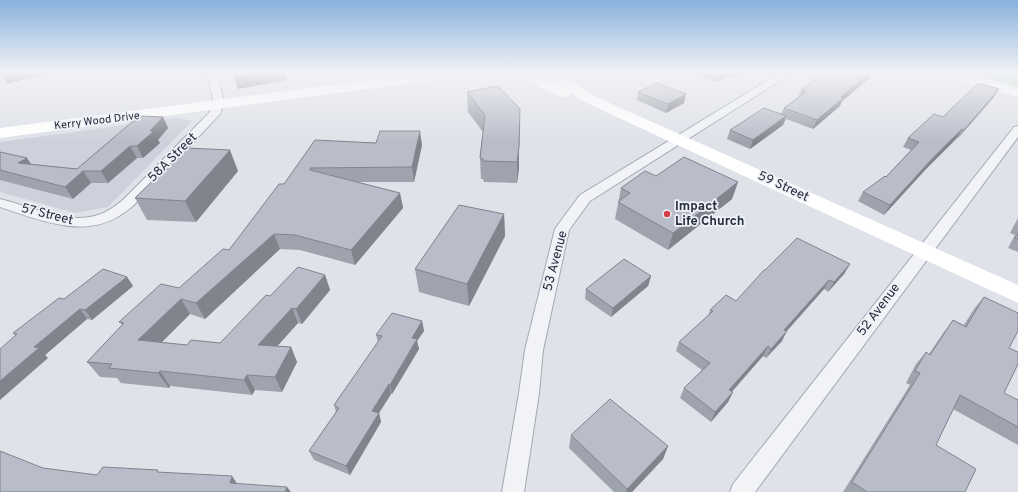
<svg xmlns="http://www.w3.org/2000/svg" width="1018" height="492" font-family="Overpass,sans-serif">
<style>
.built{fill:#cdd1db}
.green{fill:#c3d3c0}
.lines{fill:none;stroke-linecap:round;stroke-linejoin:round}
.street-casing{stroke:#a4a8b3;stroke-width:2}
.street{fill:#f2f3f7;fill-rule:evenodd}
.secondary{fill:#fff;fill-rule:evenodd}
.wall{fill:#9fa3ad}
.shaded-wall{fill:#82848d}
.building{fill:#b9bdc9;stroke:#82848d}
.poi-dot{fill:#d23f48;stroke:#eef1f6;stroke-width:1.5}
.labels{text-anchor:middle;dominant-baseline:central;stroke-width:3.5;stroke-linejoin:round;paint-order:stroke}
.far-street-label{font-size:11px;fill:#272e40;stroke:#eef1f6}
.street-label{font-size:13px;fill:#272e40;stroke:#eef1f6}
.poi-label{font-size:13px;font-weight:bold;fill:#272e40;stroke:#eef1f6;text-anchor:start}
</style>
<rect width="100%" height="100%" fill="#dfe2e9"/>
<!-- built -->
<path class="built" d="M177,118L192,121L108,207L75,213L0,192V142Z"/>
<!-- green -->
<path class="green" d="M969,73H1018V87Z"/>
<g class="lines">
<!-- street casing -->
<g class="street-casing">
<g id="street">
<path d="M207,73H217L224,103L220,114L134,205C129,209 124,213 119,216C82,239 37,219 0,207V199C34,207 75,230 109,210C114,207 119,203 124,199L209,113L214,103Z"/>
<path d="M780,73H792L590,201L569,230L543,350L539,393L524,492H502L519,393L525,350L555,229L557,226L580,195Z"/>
<path d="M1018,126V137L755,492H730L733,484L1014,127Z"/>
</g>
</g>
<!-- street -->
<use href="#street" class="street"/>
<!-- secondary -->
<g class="secondary">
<path d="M422,73H463L461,76L456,77L0,138V128Z"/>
<path d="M507,73H532L560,86L543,73H560L595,96L612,104L1018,285V303L602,110L585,102L571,93L569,96L564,97L559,96L525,80L509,76Z"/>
<path d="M943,73H966L1018,88V97L945,76Z"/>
</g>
</g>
<!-- wall -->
<g class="wall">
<path d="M697,73H740L733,78L728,76L717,82L697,75Z"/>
<path d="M833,73H872L871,77L842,101L840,106L813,129L786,119L783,125L750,149L727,139L730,130L781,114L784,108L798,98L801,90L829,77Z"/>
<path d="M498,86L519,168L517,183L484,182L483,179H481L480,158L483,132L468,112L467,92Z"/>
<path d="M999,89L994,97L958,138H957L926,169L884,215L858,201L863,192L886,177L911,150L903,147L908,138L943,117Z"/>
<path d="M638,92L684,103L666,113L637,100Z"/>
<path d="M163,117L168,128L158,140L160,143L143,158H137L108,183H91L73,199L0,180V152L31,164L77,169Z"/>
<path d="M315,140L376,143L422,145L414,182H357L400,193L403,208L355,265L300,250L280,249L205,319L190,314L162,342L187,345L220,343L270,296L325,275L330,290L302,324L298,323L277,346L291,347L297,362L282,392L255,390L252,395L170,386L169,388L121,383L117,378L100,377L87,362L122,325L119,322L179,288L229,250L284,184Z"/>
<path d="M238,171L196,222L147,220L135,198Z"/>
<path d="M656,176L738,182L732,199L668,250L615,219L621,188Z"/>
<path d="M504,214L505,236L469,306L419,292L415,269Z"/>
<path d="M1018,218V252L1008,248L1015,235L1010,233Z"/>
<path d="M850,264L844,274L828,292L824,289L786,331L782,341L766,358L763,356L732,392H733L728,402L711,422L680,398L684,388L702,370L676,351L679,342L708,316L710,310L736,301L765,270Z"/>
<path d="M651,276L648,286L611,317L585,299L586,289Z"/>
<path d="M127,277L133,286L92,320L87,319L45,355L48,358L16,336L13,333L64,299Z"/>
<path d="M984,297L1009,348L1004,393L1018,400V445L953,409L936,445L965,492H843L910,385L906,383L916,364L926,352L929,354L944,332L953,320L964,325L974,309Z"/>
<path d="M422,321L424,331L417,341L419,349L392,394H391L379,413L381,422L350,475L314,460L309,451L336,412L334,405L378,342L376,335Z"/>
<path d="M571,435L668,446L663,459L632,492H614L569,448Z"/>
</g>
<!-- shaded-wall -->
<g class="shaded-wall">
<path d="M2,73H48L7,84L1,74Z"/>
<path d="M261,73H285L287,80L238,89L234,78Z"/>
<path d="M721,73H729L728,76L717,82L719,74Z"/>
<path d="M734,73H740L733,78Z"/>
<path d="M869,73H872L871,77L842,101L840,106L813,129L817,120L841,97Z"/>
<path d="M999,89L994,97L958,138L964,130Z"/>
<path d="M686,94L684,103L666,113L668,104Z"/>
<path d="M786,116L783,125L750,149L753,140Z"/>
<path d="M163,117L168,128L158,140L160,143L143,158L137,146Z"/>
<path d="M962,129L957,138L926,169L884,215L890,205L931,160Z"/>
<path d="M420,131L422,145L414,182L412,167Z"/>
<path d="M130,146L137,158L108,183L101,171Z"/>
<path d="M519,147V168L517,183V162Z"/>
<path d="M230,150L238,171L196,222L185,201Z"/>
<path d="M27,158L35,170L18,163Z"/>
<path d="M83,171L91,183L73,199L65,187Z"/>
<path d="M738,182L732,199L668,250L673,233Z"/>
<path d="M400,193L403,208L355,265L351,250Z"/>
<path d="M504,214L505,236L469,306L467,284Z"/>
<path d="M274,234L280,249L205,319L196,303Z"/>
<path d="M850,264L844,274L828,292L834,282Z"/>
<path d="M325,275L330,290L302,324L296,309Z"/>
<path d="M651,276L648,286L611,317L613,308Z"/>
<path d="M127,277L133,286L92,320L85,310Z"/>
<path d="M829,280L824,289L779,340L784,330Z"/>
<path d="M181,299L190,314L149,355L138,340Z"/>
<path d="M292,308L298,323L265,360L258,345Z"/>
<path d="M80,309L87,319L45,355L48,358L0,400V381L34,347Z"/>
<path d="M422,321L424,331L417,341L419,349L392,394L390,385L412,338Z"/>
<path d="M787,331L782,341L766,358L771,349Z"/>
<path d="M768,346L763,356L725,399L729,390Z"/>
<path d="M291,347L297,362L282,392L275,377Z"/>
<path d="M160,371L170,386L169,388L158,373Z"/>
<path d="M247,375L255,390L252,395L244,380Z"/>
<path d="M389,384L391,394L379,413L381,422L350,475L346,466L372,411Z"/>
<path d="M733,392L728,402L711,422L715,412Z"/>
<path d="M668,446L663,459L632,492H626L627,489Z"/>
<path d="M232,476L238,485L230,483Z"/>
<path d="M287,487L291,492H285Z"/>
</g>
<!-- building -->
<g class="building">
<path d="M233,73H261L234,78Z"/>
<path d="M833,73H869L841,97L843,98L817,120L784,108L806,92L801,90L822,74L829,77Z"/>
<path d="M657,83L686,94L668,104L638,92Z"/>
<path d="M978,83L999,89L964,130L962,129L931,160L890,205L863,192L885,176L886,177L919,142L908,138L934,114L943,117Z"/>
<path d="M498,86L520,109L519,147L517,162L483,161V159L480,158L485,115L467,92Z"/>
<path d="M764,108L786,116L753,140L730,130Z"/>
<path d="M142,116L163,117L150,131H154L137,146H130L101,171H83L65,187L0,170V152L27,158L18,163L77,169L132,122L139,119Z"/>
<path d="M380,131H420L412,167L310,168V170L400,193L351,250L295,235L274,234L196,303L181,299L138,340L187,345L191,340L220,343L266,295L270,296L298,267L325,275L296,309L292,308L258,345L291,347L275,377L247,375L244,380L160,371L158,373L109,368L112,364L87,362L124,323L119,322L161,284L179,288L223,249L229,250L279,184H284L315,140L376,143Z"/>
<path d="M186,148L230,150L185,201L135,198Z"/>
<path d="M684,157L738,182L673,233L618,202L630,193L621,188L645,171L656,176Z"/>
<path d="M459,205L504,214L467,284L415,269Z"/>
<path d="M1018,234V239L1015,238Z"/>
<path d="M797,238L850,264L834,282L829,280L784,330L787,331L771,349L768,346L729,390L733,392L715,412L684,388L710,363L679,342L713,311L710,310L726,295L736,301L764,270H765Z"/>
<path d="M624,259L651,276L613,308L586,289Z"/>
<path d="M103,269L127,277L85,310L80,309L34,347L39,348L0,381V349L17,334L13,333L59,298L64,299Z"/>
<path d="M984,297L1018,313V331L1009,348L1018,352V364L1004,393L1018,400V427L960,395L936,445L976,469L965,492H867L852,482L920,373L915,371L926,352L930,355L953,320L966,327Z"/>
<path d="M392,313L422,321L412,338L417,339L390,385L389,384L372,411L379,413L346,466L309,451L339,408L334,405L382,336L376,335Z"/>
<path d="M610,399L668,446L627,489L571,435Z"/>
<path d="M0,451L43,468L97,475L103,467L158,470L157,472L232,476L230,483L287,487L285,492H0Z"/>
</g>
<!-- sky -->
<linearGradient id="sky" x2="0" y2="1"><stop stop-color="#88b1dc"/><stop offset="0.51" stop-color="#f1f2f5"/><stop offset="1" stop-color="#f1f2f5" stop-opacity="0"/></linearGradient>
<rect width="1018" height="142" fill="url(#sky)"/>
<!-- markers -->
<circle class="poi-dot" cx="667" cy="214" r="4"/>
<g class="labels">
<!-- far-street labels -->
<g class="far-street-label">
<text transform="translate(97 121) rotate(-7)">Kerry Wood Drive</text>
</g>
<!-- street labels -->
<g class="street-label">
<text transform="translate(173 158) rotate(-45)">58A Street</text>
<text transform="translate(783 187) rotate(25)">59 Street</text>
<text transform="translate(47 215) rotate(14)">57 Street</text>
<text transform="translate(556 261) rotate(-75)">53 Avenue</text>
<text transform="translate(879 310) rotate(-53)">52 Avenue</text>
</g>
<!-- poi labels -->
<g class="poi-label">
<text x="675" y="207">Impact<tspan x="675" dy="15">Life Church</tspan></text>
</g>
</g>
</svg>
